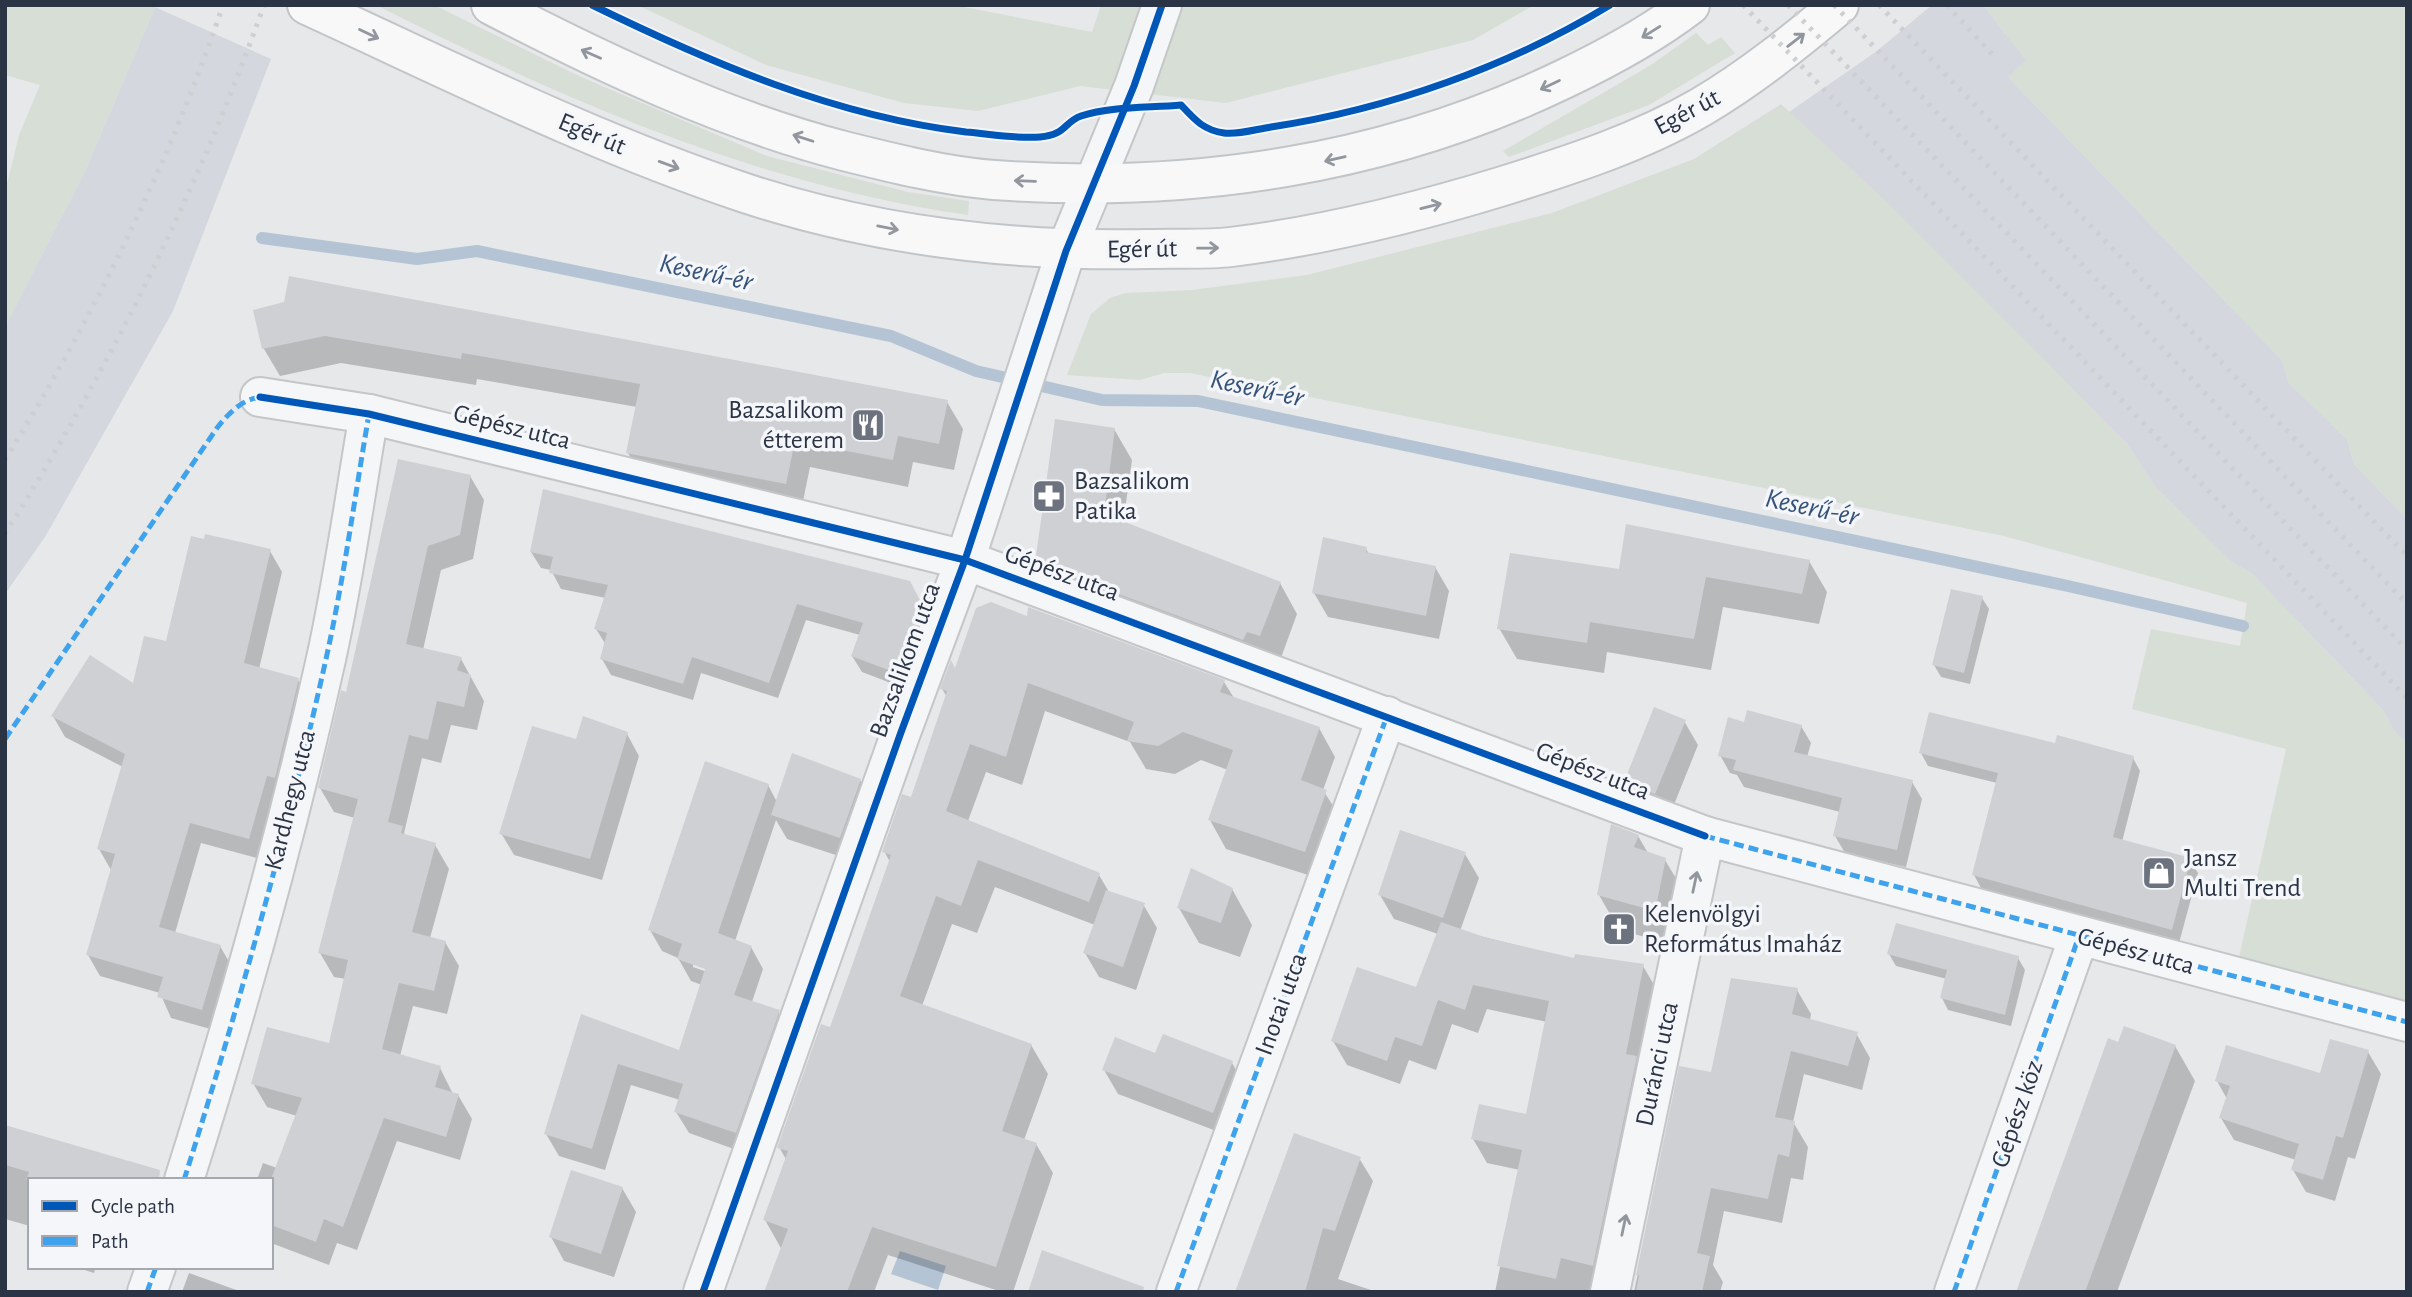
<svg xmlns="http://www.w3.org/2000/svg" width="2412" height="1297" font-family="'Alegreya Sans',sans-serif">
<style>
.built{fill:#d4d7dd}
.green{fill:#d6ded6}
.water{fill:#b4c4d5}
.shadow{fill:#0003;fill-rule:evenodd}
.lines{fill:none;stroke-linecap:round;stroke-linejoin:round}
.stream{stroke:#b4c4d5;stroke-width:12}
.building{fill:#ced0d3}
.minor-casing{stroke:#c4c6c8;stroke-width:42}
.tertiary-casing{stroke:#c4c6c8;stroke-width:42}
.primary-casing{stroke:#c2c5c8;stroke-width:42}
.minor{stroke:#f5f6f7;stroke-width:38}
.tertiary{stroke:#f5f6f7;stroke-width:38}
.primary{stroke:#f8f8f8;stroke-width:38}
.rail{stroke:#cecfd2;stroke-width:5;stroke-dasharray:3.5 7;stroke-linecap:butt}
.quiet{stroke:#3ea3ec;stroke-width:5;stroke-dasharray:10 5;stroke-linecap:butt}
.cycleway-casing{stroke:#f4f6f9;stroke-width:11}
.cycleway{stroke:#0057b8;stroke-width:7}
.oneway{stroke:#92969e}
.oneway2{stroke:#90959e}
.labels{text-anchor:middle;dominant-baseline:central;stroke-width:7;stroke-linejoin:round;paint-order:stroke}
.street-label{font-size:26px;fill:#2b3445;stroke:#f4f6f9}
.poi-label{font-size:26px;fill:#2b3445;stroke:#f4f6f9;text-anchor:start}
.water-label{font-size:28px;font-style:italic;fill:#34527a;stroke:#f4f6f9}
</style>
<rect width="100%" height="100%" fill="#e6e8ea"/>
<!-- built -->
<g class="built">
<path d="M1932,5H1983L2027,61L2009,78L2282,360L2289,383L2347,439L2354,464L2407,519V743L2395,732L2382,709L2251,573L2230,561L2156,488L2127,444L1789,112L1877,51Z"/>
<path d="M155,7L271,59L173,311L45,537L5,594V327L85,171Z"/>
</g>
<!-- green -->
<g class="green">
<path d="M5,5L155,7L85,171L5,327V192L19,135L40,85L5,75Z"/>
<path d="M376,5H434L581,77L767,156L908,192L969,201L968,215C760,186 562,99 376,5Z"/>
<path d="M637,5H954L1092,32L1101,5H1534L1473,40L1226,103L1080,86L978,111L904,103L766,65Z"/>
<path d="M1983,5H2407V519L2354,464L2347,439L2289,383L2282,360L2008,77L2026,60Z"/>
<path d="M1696,33L1708,45L1721,37L1735,53L1649,105L1509,157L1503,151L1651,65Z"/>
<path d="M1781,104L1886,201L2037,352L2127,444L2156,488L2230,561L2251,573L2382,709L2395,732L2407,743V1004L2239,957L2286,749L2132,709L2151,629L2240,646L2247,603L2004,536L1190,373H1164L1140,380L1067,375L1091,314L1110,298L1126,293L1192,290L1307,275L1552,213L1694,159Z"/>
</g>
<!-- water -->
<path class="water" d="M900,1251L946,1266L938,1290L891,1274Z"/>
<!-- shadow -->
<g class="shadow">
<path d="M255,311L947,402L963,429L954,470L913,462L908,487L810,467L801,511L644,480L628,453L637,407L477,379L476,385L341,363L280,376L264,349Z"/>
<path d="M1114,429L1132,460L1123,524L1280,583L1297,614L1278,666L1054,593L1036,562Z"/>
<path d="M399,462L470,476L484,500L473,559L441,570L423,650L461,659L484,701L477,730L451,725L441,763L422,758L404,833L406,836L435,845L449,869L430,938L445,942L459,966L447,1014L413,1006L400,1056L440,1068L453,1094L458,1095L472,1119L460,1160L397,1141L357,1250L337,1243L329,1265L271,1243V1180H257L263,1163L277,1168L297,1116L267,1107L253,1083L330,1045L346,979L334,977L320,953L355,818L334,812L320,788L348,694Z"/>
<path d="M1366,549L1369,554L1435,567L1449,591L1439,639L1328,617L1314,593Z"/>
<path d="M270,551L282,572L259,669L298,680L310,701L261,859L201,843L175,933L220,946L232,967L214,1030L171,1018L160,993L100,976L88,955L111,870L99,849L123,767L65,737L53,716L134,686L167,643Z"/>
<path d="M531,552L919,599L932,626L909,690L862,672L852,656L860,635L806,620L778,698L701,673L693,700L611,675L602,659L606,645L596,629L606,598L561,589L551,570L541,568Z"/>
<path d="M1809,561L1827,592L1819,624L1723,607L1711,670L1607,652L1604,673L1517,659L1499,628L1620,571Z"/>
<path d="M1982,598L1989,609L1970,684L1941,677L1934,665Z"/>
<path d="M1028,618L1224,682L1234,698L1319,728L1335,757L1323,790L1342,820L1321,879L1226,849L1210,820L1228,770L1201,760L1175,774L1146,769L1130,742L1045,711L1022,785L986,772L968,821L1099,875L1109,892L1143,904L1157,928L1136,990L1099,977L1085,953L1095,925L995,887L977,933L952,924L922,1006L1031,1045L1048,1074L1024,1140L1036,1144L1053,1173L1013,1292H1002L888,1255L874,1292H774L782,1250L765,1220L787,1161L779,1147L831,1029L890,862L884,851L912,799L947,697L942,689L956,672Z"/>
<path d="M1684,721L1698,745L1669,817L1640,806L1626,782Z"/>
<path d="M1746,724L1801,726L1811,743L1807,757L1912,782L1922,799L1906,867L1845,853L1835,836L1840,812L1744,787L1737,775L1730,773L1720,755Z"/>
<path d="M627,734L639,756L602,880L514,855L501,833L577,741Z"/>
<path d="M2056,745L2133,758L2140,771L2122,842L2190,860L2198,873L2179,943L1981,888L1974,875L1997,783L1928,766L1921,753Z"/>
<path d="M860,780L874,804L854,861L787,839L776,820L735,941L751,947L763,969L752,1002L778,1011L791,1033L748,1154L689,1133L676,1112L680,1100L631,1085L605,1170L559,1156L546,1134L582,1017L680,1052L702,985L691,981L678,958L662,951L650,930L768,785L777,802ZM693,963L714,970L713,974L693,967Z"/>
<path d="M1638,836L1648,853L1665,860L1686,895L1675,945L1619,930L1599,895Z"/>
<path d="M1465,854L1479,878L1460,931L1576,960L1643,966L1657,990L1606,1292H1495L1520,1170L1487,1163L1473,1139L1528,1116L1547,1022L1487,1009L1478,1033L1452,1024L1436,1070L1409,1060L1400,1084L1347,1065L1333,1041L1417,989L1438,934L1394,919L1380,895Z"/>
<path d="M1232,889L1252,925L1240,957L1199,943L1179,908Z"/>
<path d="M1889,954L2018,958L2025,970L2011,1026L1948,1010L1942,998L1947,979L1896,966Z"/>
<path d="M1797,990L1811,1014L1810,1021L1856,1033L1870,1058L1862,1090L1804,1074L1793,1122L1808,1147L1803,1180L1791,1178L1782,1223L1724,1211L1713,1265L1723,1282L1720,1292H1634L1681,1068L1712,1074Z"/>
<path d="M2175,1046L2195,1081L2117,1292H2017Z"/>
<path d="M2368,1052L2381,1074L2355,1159L2348,1157L2335,1201L2306,1192L2293,1170L2296,1160L2234,1140L2221,1118L2227,1099L2217,1081L2321,1075Z"/>
<path d="M1156,1055L1232,1063L1246,1087L1227,1135L1118,1094L1104,1070Z"/>
<path d="M5,1144L123,1180H30V1226L5,1219Z"/>
<path d="M1359,1158L1373,1181L1338,1279L1377,1292H1238Z"/>
<path d="M622,1188L636,1212L614,1277L564,1261L551,1237Z"/>
<path d="M75,1267H96L94,1273Z"/>
<path d="M189,1273L242,1292H182Z"/>
</g>
<g class="lines">
<!-- stream -->
<path class="stream" d="M262,238L417,259L477,251L891,336L976,371L1102,400L1198,401L2068,586L2243,626"/>
</g>
<!-- building -->
<g class="building">
<path d="M289,276L948,400L939,444L898,436L893,460L795,441L786,484L626,453L640,384L462,353L461,359L325,336L262,349L253,310L284,302Z"/>
<path d="M1055,419L1115,428L1104,514L1281,582L1260,636L1247,632L1243,640L1035,563Z"/>
<path d="M398,459L471,475L460,535L428,546L406,644L462,657L457,670L471,675L464,707L437,701L428,740L409,735L388,822L403,826L401,833L436,843L412,932L446,941L434,991L399,983L382,1049L441,1066L435,1087L459,1094L446,1137L384,1118L343,1227L324,1219L316,1242L271,1225V1179L302,1098L251,1084L267,1027L329,1043L348,960L318,953L358,799L318,788L341,690L346,692Z"/>
<path d="M543,489L910,581L924,608L899,674L851,656L863,623L797,604L769,683L692,657L683,684L600,659L607,633L594,629L608,585L549,573L553,557L530,552Z"/>
<path d="M1626,524L1810,560L1802,594L1706,577L1694,639L1590,622L1587,643L1497,629L1510,553L1619,569Z"/>
<path d="M205,534L271,549L244,663L299,678L275,778L267,776L249,839L190,823L159,927L221,945L202,1010L157,997L163,977L86,955L115,854L97,849L125,754L51,716L90,655L133,683L144,636L166,641L191,536L204,539Z"/>
<path d="M1323,537L1367,547L1366,552L1436,566L1426,616L1312,593Z"/>
<path d="M1951,589L1983,596L1964,673L1932,665Z"/>
<path d="M991,602L1027,616L1028,607L1225,680L1220,692L1320,727L1301,780L1327,790L1305,852L1208,820L1233,750L1183,732L1158,746L1127,741L1134,722L1028,683L1006,757L970,744L946,811L1100,873L1089,902L978,860L961,906L936,896L900,996L1032,1044L1002,1131L1037,1143L996,1267L872,1227L847,1292H764L788,1229L763,1220L788,1151L777,1148L821,1024L830,1027L848,977L891,855L882,852L902,794L911,797L947,691L940,689L951,660L955,668L976,608Z"/>
<path d="M1654,707L1686,720L1655,794L1624,782Z"/>
<path d="M1747,710L1802,725L1794,752L1913,780L1897,850L1833,836L1842,798L1733,770L1736,760L1718,756L1728,717L1744,722Z"/>
<path d="M1929,712L2055,743L2057,735L2134,756L2113,837L2191,858L2172,930L1972,875L1998,773L1919,753Z"/>
<path d="M583,716L628,732L590,859L499,834L532,726L576,739Z"/>
<path d="M792,753L861,779L840,838L771,815Z"/>
<path d="M705,761L769,784L718,933L752,946L734,995L780,1010L736,1133L674,1112L683,1084L618,1064L592,1149L544,1134L581,1014L679,1050L705,969L677,959L682,944L648,930Z"/>
<path d="M1611,824L1639,835L1634,847L1666,858L1655,911L1597,895Z"/>
<path d="M1400,830L1466,852L1443,918L1378,895Z"/>
<path d="M1191,868L1233,888L1221,923L1177,908Z"/>
<path d="M1106,890L1145,903L1123,967L1083,953Z"/>
<path d="M1441,922L1487,938L1574,958L1575,954L1644,964L1626,1054L1637,1056L1593,1266L1561,1258L1556,1279L1497,1266L1522,1150L1471,1139L1479,1104L1526,1114L1549,1001L1473,985L1465,1010L1438,1000L1422,1046L1395,1037L1387,1061L1331,1041L1357,967L1416,987Z"/>
<path d="M1896,923L2019,956L2005,1015L1940,998L1947,970L1887,954Z"/>
<path d="M1731,978L1798,988L1792,1014L1858,1032L1848,1066L1791,1051L1775,1117L1795,1121L1789,1157L1778,1154L1768,1199L1711,1188L1697,1253L1710,1256L1702,1292H1636L1639,1275H1636L1679,1066L1711,1072Z"/>
<path d="M2124,1026L2176,1045L2085,1292H2016L2108,1038L2118,1042Z"/>
<path d="M1163,1034L1233,1061L1213,1113L1102,1070L1115,1037L1155,1053Z"/>
<path d="M2330,1039L2369,1050L2343,1138L2336,1136L2323,1180L2291,1170L2299,1144L2219,1118L2230,1086L2215,1081L2226,1045L2320,1073Z"/>
<path d="M5,1125L160,1170L159,1180H26L29,1172L5,1165Z"/>
<path d="M1294,1133L1361,1157L1335,1231L1323,1228L1305,1292H1235Z"/>
<path d="M571,1170L623,1187L601,1254L549,1237Z"/>
<path d="M1042,1250L1144,1287L1143,1292H1028Z"/>
</g>
<g class="lines">
<!-- minor casing -->
<g class="minor-casing">
<g id="minor">
<path d="M1094,183L1134,86L1162,5"/>
<path d="M260,397L369,414L965,560L900,735L703,1292"/>
<path d="M1705,836L2407,1022"/>
<path d="M184,1180C238,1009 287,834 326,659C344,578 355,495 369,414"/>
<path d="M147,1292L156,1267"/>
<path d="M1176,1292L1387,716"/>
<path d="M1954,1292L2079,936"/>
</g>
</g>
<!-- tertiary casing -->
<g class="tertiary-casing">
<path id="tertiary" d="M1094,183L1066,251L965,560L1705,836L1610,1292"/>
</g>
<!-- primary casing -->
<g class="primary-casing">
<g id="primary">
<path d="M307,5C451,71 594,143 745,193C876,236 1012,252 1149,249C1176,248 1204,250 1231,247C1322,236 1415,213 1503,186C1570,165 1639,143 1701,107C1750,78 1795,42 1839,5"/>
<path d="M491,5C603,63 721,119 844,151C892,163 944,176 994,180C1190,194 1386,165 1564,79C1608,58 1651,35 1690,5"/>
</g>
</g>
<!-- minor -->
<use href="#minor" class="minor"/>
<!-- tertiary -->
<use href="#tertiary" class="tertiary"/>
<!-- primary -->
<use href="#primary" class="primary"/>
<!-- rail -->
<g class="rail">
<path d="M1743,5L2407,698"/>
<path d="M1788,5L2407,650"/>
<path d="M1834,5L2407,604"/>
<path d="M1879,5L2407,556"/>
<path d="M1947,5L1993,55"/>
<path d="M5,460C93,318 169,164 223,5"/>
<path d="M5,534C110,367 198,191 264,5"/>
</g>
<!-- quiet -->
<g class="quiet">
<path d="M5,739L217,428C228,414 245,395 265,398"/>
<path d="M1705,836L2407,1022"/>
<path d="M184,1180C238,1009 287,834 326,659C344,578 355,495 369,414"/>
<path d="M147,1292L156,1267"/>
<path d="M1176,1292L1387,716"/>
<path d="M1954,1292L2079,936"/>
</g>
<!-- cycleway casing -->
<g class="cycleway-casing">
<g id="cycleway">
<path d="M592,5C711,63 834,116 966,132C990,134 1016,139 1040,137C1066,135 1064,122 1081,116C1111,106 1149,108 1181,105C1194,119 1203,130 1224,133C1238,135 1257,129 1271,127C1389,109 1508,67 1610,5"/>
<path d="M260,397L369,414L965,560L1705,836"/>
<path d="M703,1292L900,735L965,560L1066,251L1134,86L1162,5"/>
</g>
</g>
<!-- cycleway -->
<use href="#cycleway" class="cycleway"/>
</g>
<!-- one-way arrows -->
<defs><path id="oneway-shaft" d="M-6 0H5M1.5-3L5.5 0L1.5 3" fill="none" stroke-width="1.6" stroke-linecap="round" stroke-linejoin="round" transform="scale(1.75)"/></defs>
<g class="oneway">
<use href="#oneway-shaft" transform="translate(1651 32) rotate(148)"/>
<use href="#oneway-shaft" transform="translate(369 34) rotate(25)"/>
<use href="#oneway-shaft" transform="translate(1796 40) rotate(-38)"/>
<use href="#oneway-shaft" transform="translate(591 54) rotate(-156)"/>
<use href="#oneway-shaft" transform="translate(1550 85) rotate(154)"/>
<use href="#oneway-shaft" transform="translate(803 138) rotate(-162)"/>
<use href="#oneway-shaft" transform="translate(1335 159) rotate(167)"/>
<use href="#oneway-shaft" transform="translate(669 165) rotate(20)"/>
<use href="#oneway-shaft" transform="translate(1025 181) rotate(-178)"/>
<use href="#oneway-shaft" transform="translate(1431 206) rotate(-14)"/>
<use href="#oneway-shaft" transform="translate(888 228) rotate(11)"/>
<use href="#oneway-shaft" transform="translate(1208 248) rotate(-1)"/>
</g>
<g class="oneway2">
<use href="#oneway-shaft" transform="translate(1695 882) rotate(-78)"/>
<use href="#oneway-shaft" transform="translate(1624 1225) rotate(-78)"/>
</g>
<!-- icons -->
<defs>
<g id="restaurant-square" transform="scale(1.75)"><rect x="-9" y="-9" width="18" height="18" rx="4" fill="#6c737f" stroke="#f4f6f9"/><path d="M-5-6h1v4h1v-4h1v4h1v-4h1v5L-1.5 .5V6h-2V.5L-5-1ZM5-6V6H3V1.5H1.5Q1.5-4 5-6Z" fill="#fff"/></g>
<g id="pharmacy-square" transform="scale(1.75)"><rect x="-9" y="-9" width="18" height="18" rx="4" fill="#6c737f" stroke="#f4f6f9"/><path d="M-2-6h4v4h4v4h-4v4h-4v-4h-4v-4h4Z" fill="#fff"/></g>
<g id="shop-square" transform="scale(1.75)"><rect x="-9" y="-9" width="18" height="18" rx="4" fill="#6c737f" stroke="#f4f6f9"/><path d="M-5-2.5h2.3a2.7 3.5 0 0 1 5.4 0H5L5.5 6h-11ZM-1.5-2.5h3a1.5 2.3 0 0 0-3 0Z" fill="#fff"/></g>
<g id="church-square" transform="scale(1.75)"><rect x="-9" y="-9" width="18" height="18" rx="4" fill="#6c737f" stroke="#f4f6f9"/><path d="M-1.2-6h2.4v3.5h3.3v2.4h-3.3V6h-2.4V-.1h-3.3v-2.4h3.3Z" fill="#fff"/></g>
</defs>
<g fill-rule="evenodd">
<use href="#restaurant-square" x="868" y="425"/>
<use href="#pharmacy-square" x="1049" y="496"/>
<use href="#shop-square" x="2159" y="873"/>
<use href="#church-square" x="1619" y="929"/>
</g>
<g class="labels">
<!-- street labels -->
<g class="street-label">
<text transform="translate(1687 112) rotate(-28)">Egér út</text>
<text transform="translate(592 134) rotate(23)">Egér út</text>
<text transform="translate(1142 249) rotate(-1)">Egér út</text>
<text transform="translate(512 427) rotate(14)">Gépész utca</text>
<text transform="translate(1062 573) rotate(20)">Gépész utca</text>
<text transform="translate(905 660) rotate(-70)">Bazsalikom utca</text>
<text transform="translate(1593 771) rotate(21)">Gépész utca</text>
<text transform="translate(290 800) rotate(-76)">Kardhegy utca</text>
<text transform="translate(2136 951) rotate(15)">Gépész utca</text>
<text transform="translate(1281 1004) rotate(-70)">Inotai utca</text>
<text transform="translate(1657 1064) rotate(-78)">Duránci utca</text>
<text transform="translate(2017 1114) rotate(-71)">Gépész köz</text>
</g>
<!-- poi labels -->
<g class="poi-label">
<text x="844" y="410" text-anchor="end">Bazsalikom<tspan x="844" dy="30">étterem</tspan></text>
<text x="1074" y="481">Bazsalikom<tspan x="1074" dy="30">Patika</tspan></text>
<text x="2184" y="858">Jansz<tspan x="2184" dy="30">Multi Trend</tspan></text>
<text x="1644" y="914">Kelenvölgyi<tspan x="1644" dy="30">Református Imaház</tspan></text>
</g>
<!-- water labels -->
<g class="water-label">
<text transform="translate(706 273) rotate(12)">Keserű-ér</text>
<text transform="translate(1257 389) rotate(12)">Keserű-ér</text>
<text transform="translate(1812 508) rotate(12)">Keserű-ér</text>
</g>
</g>
<!-- border -->
<rect width="2412" height="1297" fill="none" stroke="#2b3445" stroke-width="14"/>
<!-- legend -->
<rect x="28" y="1178" width="245" height="91" fill="#f4f6f9" stroke="#a4a8b1" stroke-width="2"/>
<rect x="42" y="1201" width="35" height="10" fill="#0057b8" stroke="#a4a8b1" stroke-width="2"/>
<text x="91" y="1213" font-size="21" fill="#2b3445">Cycle path</text>
<rect x="42" y="1236" width="35" height="10" fill="#3ea3ec" stroke="#a4a8b1" stroke-width="2"/>
<text x="91" y="1248" font-size="21" fill="#2b3445">Path</text>
</svg>
